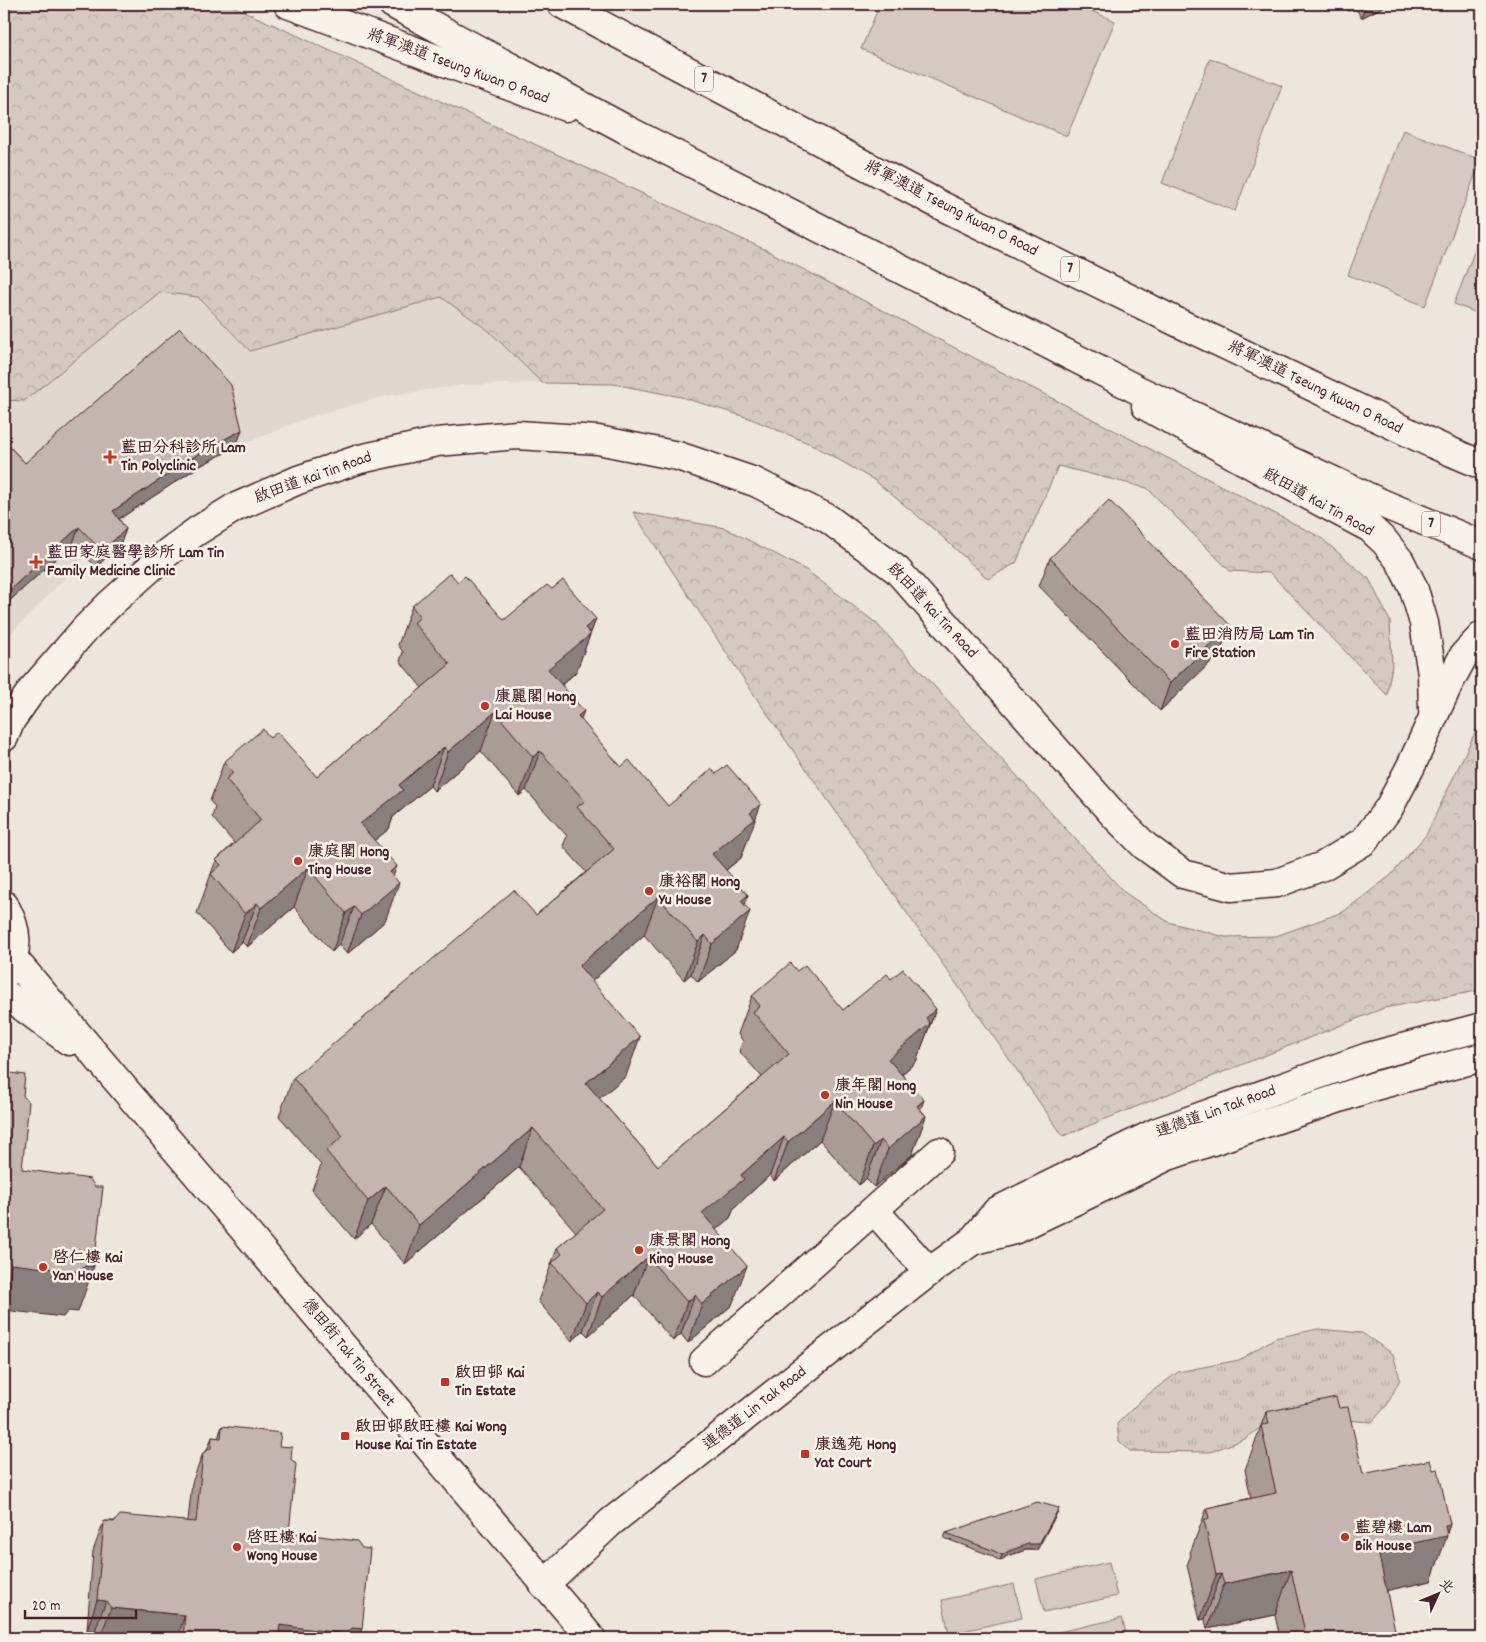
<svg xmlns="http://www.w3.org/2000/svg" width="1486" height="1642" font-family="Dekko,'LXGW WenKai TC',sans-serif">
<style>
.built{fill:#e0d7d0}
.forest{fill:url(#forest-crowns);stroke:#907476}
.park{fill:url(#park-tufts);stroke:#907476}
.garden{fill:#d5c9c2;stroke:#907476}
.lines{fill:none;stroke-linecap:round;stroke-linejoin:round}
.pedestrian-casing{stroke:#4a1f2b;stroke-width:31}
.tertiary-casing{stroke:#4a1f2b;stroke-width:31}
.primary-casing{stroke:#4a1f2b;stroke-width:31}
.trunk-casing{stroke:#4a1f2b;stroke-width:31}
.pedestrian{stroke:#f7f3e8;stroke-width:28}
.tertiary{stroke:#f7f3e8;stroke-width:28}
.primary{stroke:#f7f3e8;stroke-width:28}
.trunk{stroke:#f7f3e8;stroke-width:28}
.wall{fill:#a99c97;stroke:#4a1f2b}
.shaded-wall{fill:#897f7b;stroke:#4a1f2b}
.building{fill:#c4b5b0;stroke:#4a1f2b}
.poi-dot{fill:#c8321e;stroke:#f7f3e8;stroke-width:2}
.labels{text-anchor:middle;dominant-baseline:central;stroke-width:5;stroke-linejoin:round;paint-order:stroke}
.shield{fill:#f7f3e8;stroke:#7e5f64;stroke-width:1}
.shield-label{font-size:15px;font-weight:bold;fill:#4a1f2b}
.street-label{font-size:16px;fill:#4a1f2b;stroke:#f7f3e8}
.poi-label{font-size:16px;font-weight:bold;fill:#4a1f2b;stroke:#f7f3e8;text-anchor:start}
</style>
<defs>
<pattern id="forest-crowns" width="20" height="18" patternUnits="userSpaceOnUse" patternTransform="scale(1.25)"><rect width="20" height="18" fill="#d5c9c2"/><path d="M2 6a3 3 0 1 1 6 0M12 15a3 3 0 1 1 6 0" fill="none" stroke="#b8aca7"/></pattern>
<pattern id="park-tufts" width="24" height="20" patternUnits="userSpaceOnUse" patternTransform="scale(1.25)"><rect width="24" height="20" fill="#d5c9c2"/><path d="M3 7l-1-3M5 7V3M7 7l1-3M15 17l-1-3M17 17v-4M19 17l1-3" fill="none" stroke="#b8aca7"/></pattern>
</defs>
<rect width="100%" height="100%" fill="#ece6dd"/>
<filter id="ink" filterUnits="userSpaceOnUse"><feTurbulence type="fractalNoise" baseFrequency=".02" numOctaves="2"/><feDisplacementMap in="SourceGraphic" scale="10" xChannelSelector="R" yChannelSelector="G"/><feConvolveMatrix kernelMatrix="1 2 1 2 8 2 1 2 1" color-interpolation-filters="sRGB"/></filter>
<g filter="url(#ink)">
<!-- built -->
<path class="built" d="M160,292L198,297L250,351L441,297L489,331L542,383L463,385L385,396L309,417L236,447L198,467L133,510L87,555L4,641V400L24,401Z"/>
<!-- forest -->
<g class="forest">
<path d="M4,4H228L766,250L1320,537L1369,579L1390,621L1392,665L1387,695L1270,573L1230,571L1147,488L1058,466L1016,563L988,579L936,531L874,480L813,445L749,418L681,397L613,384L542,383L489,331L441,297L250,351L198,297L160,292L24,401L4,400Z"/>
<path d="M633,512L725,528L806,570L876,623L1124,892L1168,922L1225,937L1276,936L1343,912L1390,876L1426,835L1482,718V990L1384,1008L1063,1136L757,699Z"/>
</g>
<!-- park -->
<path class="park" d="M1318,1329L1362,1333L1393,1354L1400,1379L1387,1405L1372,1422L1286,1416L1265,1424L1245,1439L1210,1452L1130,1451L1119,1441L1117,1424L1142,1399L1178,1372L1239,1360L1275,1338Z"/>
<!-- garden -->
<g class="garden">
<path d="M880,4H1075L1115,21L1067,136L861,49Z"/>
<path d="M1210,58L1282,86L1235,211L1162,183Z"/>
<path d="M1403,130L1481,160L1425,306L1348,275Z"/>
<path d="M1482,231V315L1454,304Z"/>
<path d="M1109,1562L1117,1596L1044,1612L1036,1579Z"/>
<path d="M1014,1584L1022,1618L949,1634L942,1600Z"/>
<path d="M1122,1618L1127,1638H1050L1049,1634Z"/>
</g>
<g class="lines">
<!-- pedestrian casing -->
<g class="pedestrian-casing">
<g id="pedestrian">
<path d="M874,1210L929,1272"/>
<path d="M704,1361L939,1152"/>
</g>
</g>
<!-- tertiary casing -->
<g class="tertiary-casing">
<g id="tertiary">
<path d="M1146,406L1261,470L1370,528L1385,542L1400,561L1413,587L1419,606L1424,623L1432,674L1433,710"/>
<path d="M4,737L11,720L32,690L85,629L111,603L167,553L197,531L234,508L298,480L360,459L437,442L517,435L598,440L678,456L755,482L827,518L897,570L1114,815L1145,846L1183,874L1231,887L1277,883L1323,866L1364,841L1389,808L1411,766L1448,685L1464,655L1482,636"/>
<path d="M4,905C18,929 20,950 5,974"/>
<path d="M13,958L591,1638"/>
<path d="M4,993L69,1041"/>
<path d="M972,1241L1014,1230L1168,1156L1375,1086L1482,1057"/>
<path d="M544,1585L611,1522L929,1272L972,1241L997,1211L1157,1132L1368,1057L1482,1027"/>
</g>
</g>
<!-- primary casing -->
<g class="primary-casing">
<path id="primary" d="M288,4L566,107"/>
</g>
<!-- trunk casing -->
<g class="trunk-casing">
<g id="trunk">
<path d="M393,4L627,130L1140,391L1381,503L1482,545"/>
<path d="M562,4L940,205L1177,322L1433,444L1482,465"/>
</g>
</g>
<!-- pedestrian -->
<use href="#pedestrian" class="pedestrian"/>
<!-- tertiary -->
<use href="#tertiary" class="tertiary"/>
<!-- primary -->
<use href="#primary" class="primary"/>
<!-- trunk -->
<use href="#trunk" class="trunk"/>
</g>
<!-- wall -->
<g class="wall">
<path d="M1344,4H1389L1361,18L1356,8L1348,11Z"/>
<path d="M4,441L25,463L236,447L198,467L119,519L126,529L120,545L96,567L73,543L4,606Z"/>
<path d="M1050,558L1220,653L1160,711L1039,586Z"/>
<path d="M458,582L504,620L552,589L596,619L576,672L562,685L581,720L621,767L668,806L746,843L741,858L726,870L745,905L736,950L698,982L691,974L684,980L644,935L592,981L626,1076L599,1098L658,1166L762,1077L739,1051L743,1041L738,1034L752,996L797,971L843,1010L891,979L936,1009L916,1062L902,1074L921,1110L926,1116L912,1155L874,1187L866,1179L859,1185L820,1140L774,1181L770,1175L734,1208L730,1218L716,1229L732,1305L688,1343L681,1334L673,1341L634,1295L588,1336L583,1331L572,1341L538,1301L557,1248L576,1232L519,1167L405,1264L371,1224L354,1239L312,1190L321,1165L279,1116L293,1078L536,915L586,872L563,846L567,836L526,790L519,796L481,751L434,791L430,786L393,817L389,829L374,840L393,876L385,921L347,954L339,945L332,952L294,907L247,947L242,942L231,952L197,913L216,860L234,843L212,817L215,807L210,801L224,762L270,738L317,777L422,688L400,661L403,652L398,645L412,606Z"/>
<path d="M1339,1408L1363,1474L1433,1470L1450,1524L1431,1581L1387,1590L1392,1638H1280L1275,1615L1207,1629L1205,1619L1200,1620L1187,1565L1191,1555L1190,1553L1207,1508L1251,1498L1245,1470L1266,1412Z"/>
<path d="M222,1426L279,1446L291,1459L289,1532L359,1638H100L95,1631L87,1630L93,1551L104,1521H188L192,1483L203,1453L207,1450L212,1437L218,1438Z"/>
<path d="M1059,1508L1057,1513L1037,1550H1026L1007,1556L1000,1561L990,1555L944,1538L946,1533Z"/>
</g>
<!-- shaded-wall -->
<g class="shaded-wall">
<path d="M1351,4H1357L1356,8L1348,11Z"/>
<path d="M1366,4H1389L1361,18Z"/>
<path d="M242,430L236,447L198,467L107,527L113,511L204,450Z"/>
<path d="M79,527L73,543L4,606V595Z"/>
<path d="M126,529L120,545L96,567L102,551Z"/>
<path d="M596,619L576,672L534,708L548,669L585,628Z"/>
<path d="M1230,625L1220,653L1160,711L1170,683Z"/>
<path d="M584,711L570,749L578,716Z"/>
<path d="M495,712L481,751L434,791L448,752Z"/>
<path d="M444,747L430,786L393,817L389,829L346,863L360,824L399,785Z"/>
<path d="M540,751L526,790L519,796L533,757Z"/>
<path d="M761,804L741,858L698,892L712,854L750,813Z"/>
<path d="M397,866L387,893L399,883L385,921L347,954L361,915L390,872Z"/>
<path d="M308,868L294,907L247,947L261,908Z"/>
<path d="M748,895L739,921L750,911L736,950L698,982L712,944L741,901Z"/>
<path d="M658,897L644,935L565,1005L579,966Z"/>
<path d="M257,903L242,942L231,952L245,914Z"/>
<path d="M354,907L339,945L332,952L346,913Z"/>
<path d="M705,935L691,974L684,980L698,942Z"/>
<path d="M936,1009L916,1062L874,1097L888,1059L926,1018Z"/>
<path d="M640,1037L626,1076L572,1122L586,1083Z"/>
<path d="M924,1100L915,1125L926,1116L912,1155L874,1187L888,1149L917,1106Z"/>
<path d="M835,1101L820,1140L774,1181L788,1142Z"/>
<path d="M533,1128L519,1167L405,1264L419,1225Z"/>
<path d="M784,1137L770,1175L734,1208L730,1218L688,1252L702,1213L741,1175Z"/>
<path d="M881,1140L866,1179L859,1185L873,1146Z"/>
<path d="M386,1186L371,1224L354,1239L368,1201Z"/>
<path d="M648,1257L634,1295L588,1336L602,1297Z"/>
<path d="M11,1264L85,1266H94L78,1312L68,1311L63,1317L4,1310Z"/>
<path d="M747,1266L732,1305L688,1343L702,1304Z"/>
<path d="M597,1292L583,1331L572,1341L586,1303Z"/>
<path d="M695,1295L681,1334L673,1341L687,1302Z"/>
<path d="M1059,1508L1057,1513L1037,1550H1026L1007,1556L1000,1561L1002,1555Z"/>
<path d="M1450,1524L1446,1536H1447L1431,1581L1362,1596L1378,1551L1445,1525Z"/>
<path d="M1291,1570L1275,1615L1207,1629L1224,1584Z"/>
<path d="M1221,1574L1205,1619L1200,1620L1216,1575Z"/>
<path d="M97,1600L106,1601L95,1631L87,1630Z"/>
<path d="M111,1608L185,1615L177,1638H100Z"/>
<path d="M280,1625L352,1628L362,1629L359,1638H275Z"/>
<path d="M1395,1630L1392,1638H1357Z"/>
<path d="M1314,1635L1313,1638H1306V1637Z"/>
</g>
<!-- building -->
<g class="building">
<path d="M180,328L231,385L242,430L204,450L113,511L126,529L102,551L79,527L4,595V441L25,463Z"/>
<path d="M1109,500L1230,625L1170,683L1050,558Z"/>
<path d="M450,573L458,582L465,576L504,620L547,585L552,589L563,580L596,619L585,628L591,634L548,669L584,711L578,716L621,767L629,760L668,806L712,769L716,774L727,765L761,804L750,813L755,819L712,854L748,895L741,901L750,911L712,944L705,935L698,942L658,897L579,966L640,1037L586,1083L658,1166L789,1054L753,1012L760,1006L752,996L790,963L797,971L805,965L843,1010L887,974L891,979L903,969L936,1009L926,1018L930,1024L888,1059L924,1100L917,1106L926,1116L888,1149L881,1140L873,1146L835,1101L788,1142L784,1137L741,1175L744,1179L702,1213L747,1266L702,1304L695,1295L687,1302L648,1257L602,1297L597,1292L586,1303L552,1263L562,1254L557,1248L603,1209L533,1128L419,1225L386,1186L368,1201L326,1151L343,1136L293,1078L514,890L536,915L614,849L577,807L585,801L540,751L533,757L495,712L448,752L444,747L399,785L403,790L360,824L397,866L390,872L399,883L361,915L354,907L346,913L308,868L261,908L257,903L245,914L211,874L221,865L216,860L261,820L226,779L233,773L224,762L263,729L270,738L277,732L317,777L360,740L450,664L414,623L420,617L412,606Z"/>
<path d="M4,1072L25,1075L23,1096L29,1102L22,1169L90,1179L95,1187H103L94,1266H85L79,1272L11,1264L4,1322Z"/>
<path d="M1336,1397L1339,1408L1348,1407L1363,1474L1430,1460L1433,1470L1438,1469L1450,1524L1445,1525L1447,1536L1378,1551L1395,1630L1357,1638H1315L1314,1635L1306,1637L1291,1570L1224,1584L1221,1574L1216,1575L1204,1520L1209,1518L1207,1508L1276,1493L1261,1425L1269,1424L1266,1412Z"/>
<path d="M222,1426L281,1433L279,1446L292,1447L291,1459L296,1464L289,1532L357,1541L362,1548L370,1549L362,1629L352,1628L346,1634L280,1625L278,1638H183L185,1615L111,1608L106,1601L97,1600L104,1521L114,1522L120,1515L196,1522L203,1453L211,1448L212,1437L221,1438Z"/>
<path d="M1037,1502L1059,1508L1039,1544H1028L1009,1551L1002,1555L992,1550L946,1533Z"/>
</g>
</g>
<!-- markers -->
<g class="poi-dot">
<path d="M107.5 449.5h5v5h5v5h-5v5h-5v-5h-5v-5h5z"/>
<path d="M33.5 554.5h5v5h5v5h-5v5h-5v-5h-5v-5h5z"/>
<circle cx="1175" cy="644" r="5"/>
<circle cx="485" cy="706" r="5"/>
<circle cx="298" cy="861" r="5"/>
<circle cx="649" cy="891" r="5"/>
<circle cx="825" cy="1095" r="5"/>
<circle cx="639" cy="1250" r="5"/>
<circle cx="43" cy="1267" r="5"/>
<rect x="440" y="1377" width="10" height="10" rx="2.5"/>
<rect x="340" y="1431" width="10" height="10" rx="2.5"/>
<rect x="800" y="1449" width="10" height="10" rx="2.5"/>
<circle cx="1345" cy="1537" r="5"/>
<circle cx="237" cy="1547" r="5"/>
</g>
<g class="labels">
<!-- shield labels -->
<g class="shield">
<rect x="695" y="66.5" width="18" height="25" rx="4"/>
<rect x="1061" y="256.5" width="18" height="25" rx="4"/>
<rect x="1422" y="511.5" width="18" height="25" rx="4"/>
</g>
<g class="shield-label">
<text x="704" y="79">7</text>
<text x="1070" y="269">7</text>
<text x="1431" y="524">7</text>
</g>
<!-- street labels -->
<g class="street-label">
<text transform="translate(458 67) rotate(20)">將軍澳道 Tseung Kwan O Road</text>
<text transform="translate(951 209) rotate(27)">將軍澳道 Tseung Kwan O Road</text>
<text transform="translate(1315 388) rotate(26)">將軍澳道 Tseung Kwan O Road</text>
<text transform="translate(313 478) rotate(-20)">啟田道 Kai Tin Road</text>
<text transform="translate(1318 503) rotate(29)">啟田道 Kai Tin Road</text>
<text transform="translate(932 611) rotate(47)">啟田道 Kai Tin Road</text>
<text transform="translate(1216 1112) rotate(-20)">連德道 Lin Tak Road</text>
<text transform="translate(348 1353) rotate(50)">德田街 Tak Tin Street</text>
<text transform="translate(755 1409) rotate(-38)">連德道 Lin Tak Road</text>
</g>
<!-- poi labels -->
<g class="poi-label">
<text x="121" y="448">藍田分科診所 Lam<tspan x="121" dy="18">Tin Polyclinic</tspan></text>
<text x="47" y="553">藍田家庭醫學診所 Lam Tin<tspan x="47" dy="18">Family Medicine Clinic</tspan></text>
<text x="1185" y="635">藍田消防局 Lam Tin<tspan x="1185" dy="18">Fire Station</tspan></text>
<text x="495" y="697">康麗閣 Hong<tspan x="495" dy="18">Lai House</tspan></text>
<text x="308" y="852">康庭閣 Hong<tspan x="308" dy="18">Ting House</tspan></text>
<text x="659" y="882">康裕閣 Hong<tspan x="659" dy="18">Yu House</tspan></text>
<text x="835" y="1086">康年閣 Hong<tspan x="835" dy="18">Nin House</tspan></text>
<text x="649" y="1241">康景閣 Hong<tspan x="649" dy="18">King House</tspan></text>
<text x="53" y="1258">啓仁樓 Kai<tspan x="53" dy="18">Yan House</tspan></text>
<text x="455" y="1373">啟田邨 Kai<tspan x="455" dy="18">Tin Estate</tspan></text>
<text x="355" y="1427">啟田邨啟旺樓 Kai Wong<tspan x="355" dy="18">House Kai Tin Estate</tspan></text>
<text x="815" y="1445">康逸苑 Hong<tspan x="815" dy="18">Yat Court</tspan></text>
<text x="1355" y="1528">藍碧樓 Lam<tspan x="1355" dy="18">Bik House</tspan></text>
<text x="247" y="1538">啓旺樓 Kai<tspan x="247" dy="18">Wong House</tspan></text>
</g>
</g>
<!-- margin -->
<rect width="1486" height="1642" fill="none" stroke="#f7f3e8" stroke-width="20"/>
<rect x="10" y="10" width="1466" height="1622" fill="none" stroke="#4a1f2b" stroke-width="2" filter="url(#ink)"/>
<!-- north arrow -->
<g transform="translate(1438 1594) rotate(46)" stroke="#f7f3e8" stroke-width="4" paint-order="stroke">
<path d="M0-4L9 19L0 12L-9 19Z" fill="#4a1f2b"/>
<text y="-8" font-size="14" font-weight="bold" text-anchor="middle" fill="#4a1f2b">北</text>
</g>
<!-- scale -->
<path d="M25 1610v8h111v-8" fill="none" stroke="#4a1f2b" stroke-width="2.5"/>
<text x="32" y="1610" font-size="15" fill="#4a1f2b" stroke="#f7f3e8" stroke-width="4" paint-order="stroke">20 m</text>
</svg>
